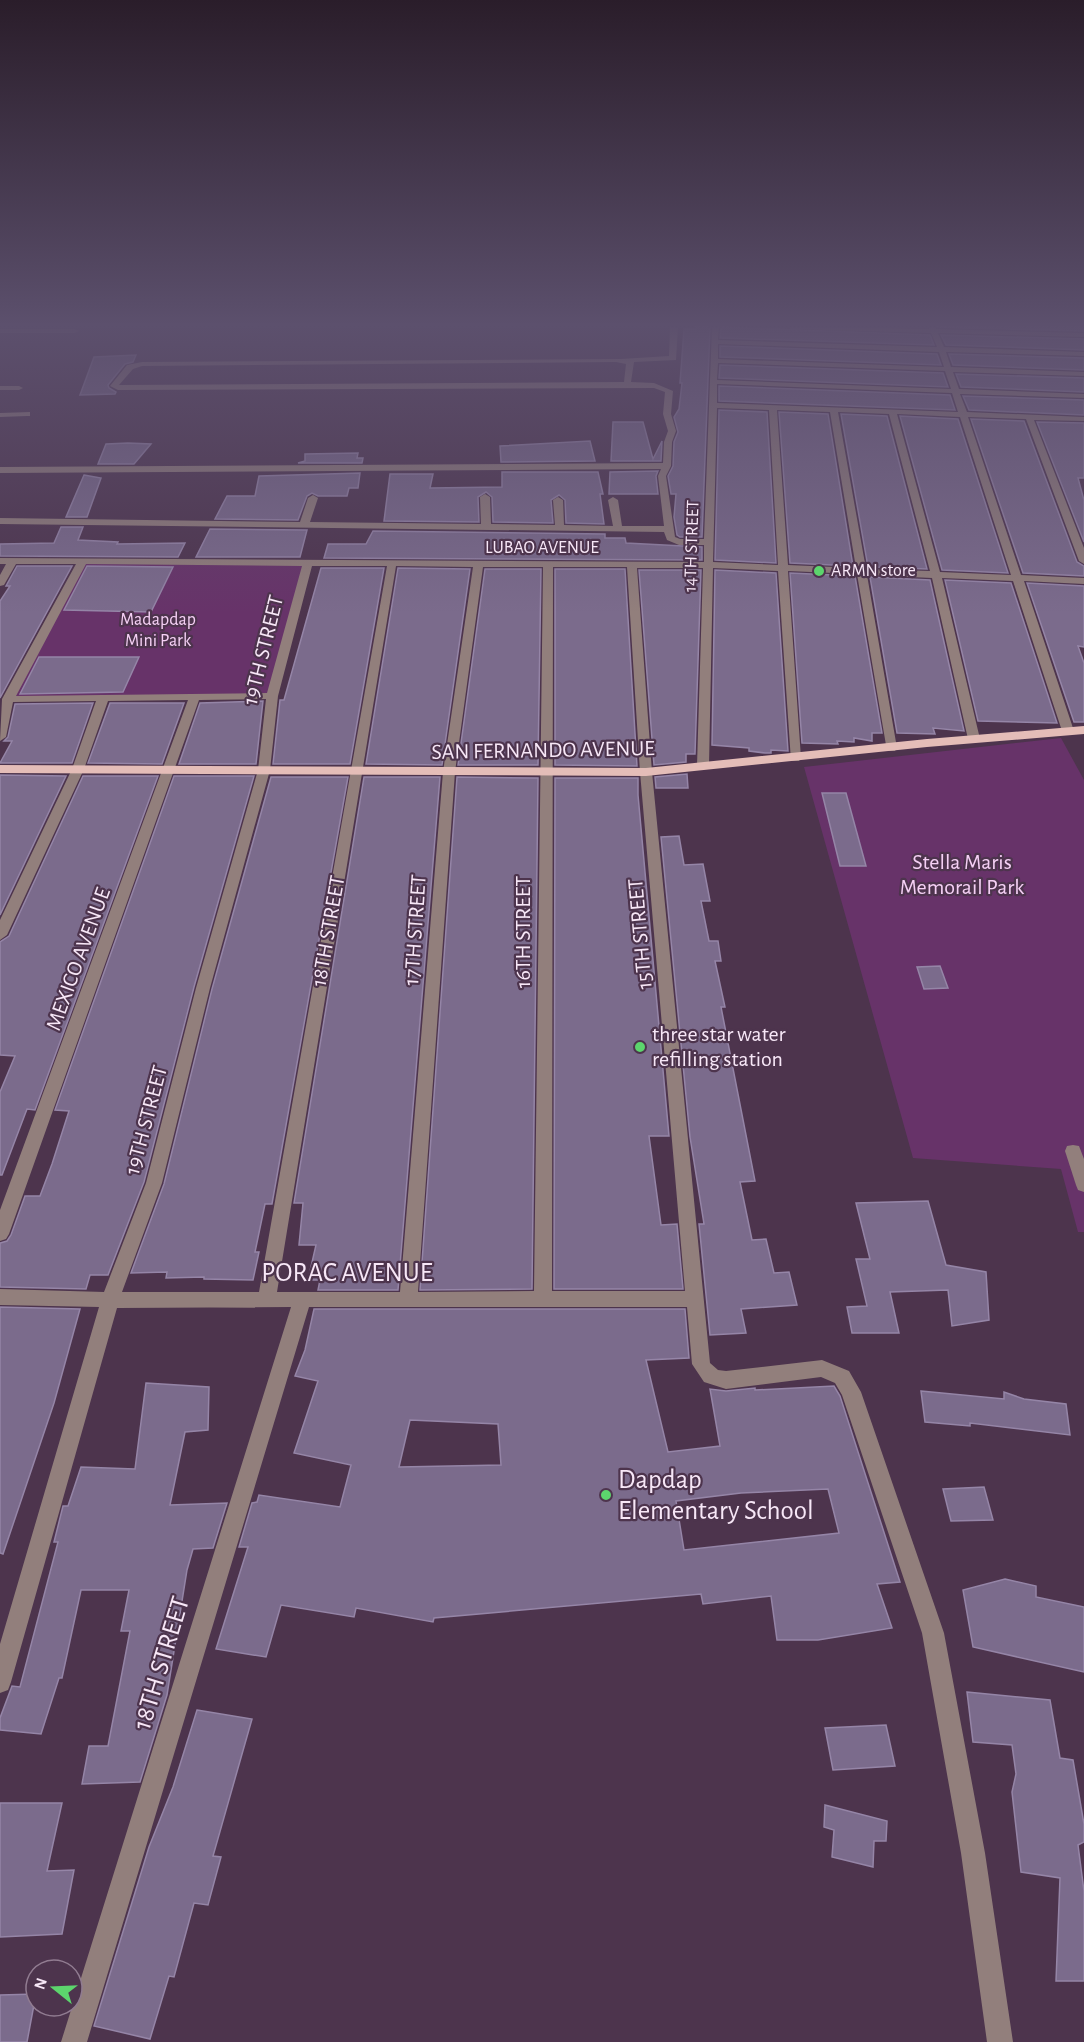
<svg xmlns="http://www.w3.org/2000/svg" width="1084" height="2042" font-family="'Alegreya Sans',sans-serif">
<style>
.green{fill:#673369}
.building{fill:#7b6b8c;stroke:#9585a7;stroke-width:1.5;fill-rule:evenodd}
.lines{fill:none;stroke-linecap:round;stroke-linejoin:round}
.minor{fill:#927f7c;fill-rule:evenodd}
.major{fill:#e4bdb8;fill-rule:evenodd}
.poi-dot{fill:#5cd56d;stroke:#4d344d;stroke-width:2}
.labels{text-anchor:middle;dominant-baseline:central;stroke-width:4.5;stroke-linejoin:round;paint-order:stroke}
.far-street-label{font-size:18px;fill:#f7e7f7;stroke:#4d344d}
.far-poi-label{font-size:18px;fill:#f7e7f7;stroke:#4d344d;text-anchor:start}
.far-park-label{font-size:18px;fill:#f5d0f5;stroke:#4d344d}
.street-label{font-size:22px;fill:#f7e7f7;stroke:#4d344d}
.park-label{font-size:22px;fill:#f5d0f5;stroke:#4d344d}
.poi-label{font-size:22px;fill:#f7e7f7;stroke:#4d344d;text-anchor:start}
.near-street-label{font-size:27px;fill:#f7e7f7;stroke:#4d344d}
.near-poi-label{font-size:27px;fill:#f7e7f7;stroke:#4d344d;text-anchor:start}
</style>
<rect width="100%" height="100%" fill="#4d344d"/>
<!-- green -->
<g class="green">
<path d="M83,561L308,563L272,696L8,699Z"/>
<path d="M1061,738L1084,780V1232H1078L1061,1169L913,1158L804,767Z"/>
</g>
<!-- building -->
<g class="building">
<path d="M696,327H710L702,537H680L677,535L674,517L676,494H671L668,476L673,466L674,442L678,432L674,417L679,409L682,383H680L684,329H696Z"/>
<path d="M721,327L930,335L934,345L720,338Z"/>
<path d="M937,327H1084V331Z"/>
<path d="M941,335L1084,339V350L946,345Z"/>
<path d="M720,346L937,354L941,365L720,357Z"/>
<path d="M949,354L1084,358V370L953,365Z"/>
<path d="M136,355L133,362L125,364L108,385L109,388L116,392L115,394L80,395L94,357Z"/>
<path d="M720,365L943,373L948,387L719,378Z"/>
<path d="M956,374L1084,378V392L961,387Z"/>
<path d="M719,386L950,395L955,410L719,401Z"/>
<path d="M963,396L1084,400V415L969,410Z"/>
<path d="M719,410L767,412L776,563L715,560Z"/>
<path d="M779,412L828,414L853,566L790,563Z"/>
<path d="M841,414L887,416L927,569L868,567Z"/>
<path d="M900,416L958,419L1008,573L942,570Z"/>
<path d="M971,419L1024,421L1077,562L1084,566V576L1023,573Z"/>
<path d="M613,422H643L653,459L662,441L661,461H611Z"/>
<path d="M1037,422L1084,423V478H1078L1084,500V542Z"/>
<path d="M590,441L595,461L501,462L500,446Z"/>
<path d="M106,444L128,443L151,444L134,464H98Z"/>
<path d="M358,453L357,458H363L362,463H298L305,461V454Z"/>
<path d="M658,471L656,476L658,494H609L610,472Z"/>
<path d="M502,472H598L603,494H600L604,524L566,523L565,500L559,495L551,500L553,523L493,522L492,497L486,492L478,497L479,522L384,521L390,474H433L430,488L502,487Z"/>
<path d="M360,473L358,488H349L347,496H318L312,493L307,496L298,520L215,519L227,496H255L259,476Z"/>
<path d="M84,475L101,478L87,517H66Z"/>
<path d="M61,527H83L78,540L118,542L117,544L185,543L178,557L0,556V544L54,543Z"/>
<path d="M210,529L307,530L300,557H196Z"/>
<path d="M373,531L605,534V538H625L626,543L702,547V560L324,558L328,544H366Z"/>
<path d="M17,566H72L0,698V601L10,586H6Z"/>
<path d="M87,566L173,567L151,612L64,610Z"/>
<path d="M321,568H384L350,764H273L280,700H284Z"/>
<path d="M398,568L470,569L442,765L366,764Z"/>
<path d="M485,569H541L538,765H458Z"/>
<path d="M555,569H625L637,766L555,765Z"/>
<path d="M639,570H701L695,754H686V762L654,765Z"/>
<path d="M715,570L776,573L788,751L771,750V753H765L749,751V748L712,745Z"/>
<path d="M790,573L855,576L882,733H872V741L854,738V742L837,741L838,744L802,743Z"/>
<path d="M870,577L930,580L964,731L933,728L935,734L897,733Z"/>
<path d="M945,580L1011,583L1057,723L978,721Z"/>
<path d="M1027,583L1084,586V647L1078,646L1084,663V722H1074Z"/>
<path d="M39,657H139L123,692L20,694Z"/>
<path d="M263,701L256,764H179L200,703Z"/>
<path d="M93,703L72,763H0L12,741H4L8,737L15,704Z"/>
<path d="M110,703H184L162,764L88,763Z"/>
<path d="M687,774L688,788H656L655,777Z"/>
<path d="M0,775L66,776L0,915Z"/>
<path d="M83,776H158L35,1110L27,1109L2,1175H0V1092L15,1056L0,1055V942L9,936Z"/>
<path d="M174,776H254L194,987L144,1182L108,1275H90L86,1289L0,1287V1243L7,1241L11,1235L25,1196H40L52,1164L69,1111L55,1110Z"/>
<path d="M271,777H348L272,1204H265L255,1252H259L253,1280L204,1279V1277L166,1278L167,1272L131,1273L164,1184L212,989Z"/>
<path d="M364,777H440L398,1290H318L320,1280H308L316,1245H299L303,1203H294Z"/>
<path d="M457,777L538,778L532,1289L420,1290Z"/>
<path d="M555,778H638V795L669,1136H649L661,1225L677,1224L683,1289H554Z"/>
<path d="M822,793H846L866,866H840Z"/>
<path d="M679,836L684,865L703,864L710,901H701L709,941H718L721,961H715L725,1007H721L755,1181L740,1182L752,1240L766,1239L774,1273L789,1272L797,1305L741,1309L746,1333L710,1335L699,1224H704L690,1137L661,837Z"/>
<path d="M940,966L948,988L924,989L917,967Z"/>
<path d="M928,1201L946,1265L986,1272L989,1320L952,1326L948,1290L890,1292L899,1333H852L847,1307L867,1306L856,1259H870L856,1203Z"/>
<path d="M0,1307L80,1309L54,1403L3,1554L0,1553Z"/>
<path d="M314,1309H685L689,1358L646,1360L668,1452L720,1446L710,1389L726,1391L755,1388V1390L834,1386L840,1396L900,1582L877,1584L892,1628L818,1640H777L771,1596L703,1604L701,1594L434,1618L433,1622L356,1608L354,1617L281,1605L266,1657L216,1649L248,1547H239L252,1503L257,1502L259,1495L340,1507L351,1465L294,1453L318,1381L295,1376L305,1350ZM410,1420L498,1424L501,1465L399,1467ZM828,1489L839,1533L684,1550L676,1501L741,1493Z"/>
<path d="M146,1383L209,1387L208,1430L185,1432L170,1505L227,1503L213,1548L193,1549L187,1570L167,1695L140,1782L82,1784L89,1746H108L130,1631H121L129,1590H81L62,1678H59L41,1734L0,1730V1718L12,1686L20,1687L58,1542H54L63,1506H68L81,1467L135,1469Z"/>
<path d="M921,1391L1004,1399V1392L1024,1399L1066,1404L1070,1435L970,1423V1426L925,1422Z"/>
<path d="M984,1487L993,1520L951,1521L943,1489Z"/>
<path d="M1005,1579L1036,1586V1597L1084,1607V1672L973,1647L963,1590Z"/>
<path d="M967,1692L1050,1700L1060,1758L1073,1760L1084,1824V1842L1078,1845L1084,1891V1981H1056L1060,1878L1021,1872L1012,1792L1016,1774L1012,1745L973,1742Z"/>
<path d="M197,1710L252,1719L213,1856L221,1857L208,1905L194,1903L174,1977L169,1976L150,2039L94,2026L149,1847L173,1787Z"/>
<path d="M886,1725L895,1766L833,1770L825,1728Z"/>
<path d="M0,1803H62L47,1871L74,1870L62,1934L0,1937Z"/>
<path d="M825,1805L887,1821L886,1841H874L873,1867L832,1857L834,1830L824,1827Z"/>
<path d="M36,1994L27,2042H0V1995Z"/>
</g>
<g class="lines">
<!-- minor -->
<g class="minor">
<path d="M670,327H678L676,360L634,362L631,382L654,383L673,391L671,414L676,431L672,442L671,466L666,476L675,537L680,539H704L712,327H719L718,340L937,347L931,333L792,329L788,327L929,329V327H935L936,329L1084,333V337L938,333L944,347L1084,352V356L946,352L951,367L1084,372V376L953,372L959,389L1084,394V398L960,394L967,412L1084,417V421L1034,420L1084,548V564L1079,561L1026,419L968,417L1021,575L1084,578V584L1024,581L1074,731L1072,733L1068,735L1062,731L1013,581L942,578L980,739L974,743L968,739L932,578L867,575L897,748L895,751H887L857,574L788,571L801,758L799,761H791L778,571L713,568L709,766L707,769H699L697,766L703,568H637L652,772L710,1363L718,1370L726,1371L822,1360L849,1371L861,1392L944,1633L985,1853L1013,2042H987L961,1853L922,1633L842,1395L835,1383L821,1377L726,1389L704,1382L692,1364L687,1307H309L87,2042H61L291,1307L117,1308L11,1682L8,1690L0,1693V1644L99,1307L0,1305V1289L104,1292L146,1183L196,988L258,770L266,699L199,700L9,1234L6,1239L0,1241V1210L188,700L108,701L84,769L7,935L0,940V920L72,769L96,701L13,702L6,737L0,741L2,699L76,564H16L4,585L0,586V575L6,564H0V558L704,562V545H679L667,540L664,532L0,524V518L300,522L308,498L313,495L318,498L310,522L481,524L480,497L485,494L490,497L491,524L555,525L553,500L558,497L563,500L564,525L613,526L608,500L613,497L618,500L622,526H664L658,476L661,469L0,473V467L663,463L664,442L668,431L663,414L665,392L654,388L118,390L110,386L127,365L142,362L621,359L669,356ZM718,344L939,352L944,367L718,359ZM616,362L626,364L624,382L119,385L133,369L142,366ZM718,363L945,371L951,389L717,380ZM717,384L952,393L958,412L717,403ZM717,408L769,410L778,565L713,562ZM777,410L830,412L856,568L788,565ZM838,412L889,414L930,571L866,569ZM897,414L960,417L1011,575L940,572ZM86,564L302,566L267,693L16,696ZM312,566H387L259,1292H122L162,1183L210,988L270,770L278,696ZM396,566L473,567L443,772L400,1292H277ZM483,567H543L534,1291L418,1292L455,772ZM553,567H627L640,772L685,1291H552Z"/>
<path d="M0,329H75L79,331L75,333H0Z"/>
<path d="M0,386H19L23,388L19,390H0Z"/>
<path d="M30,412V416H27L0,417V413Z"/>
<path d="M1073,1145L1079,1146L1084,1159V1192L1078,1190L1076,1185L1065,1151L1067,1146Z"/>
</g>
<!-- major -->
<path class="major" d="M1084,726V734L927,747L646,776L0,773V765L646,768L927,739Z"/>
</g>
<!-- sky -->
<linearGradient id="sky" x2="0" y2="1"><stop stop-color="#2a1d2a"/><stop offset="0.53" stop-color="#5c506d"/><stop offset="1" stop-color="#5c506d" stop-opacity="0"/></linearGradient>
<rect width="1084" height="613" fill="url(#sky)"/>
<!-- markers -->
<g class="poi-dot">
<circle cx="819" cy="571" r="6"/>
<circle cx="640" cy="1047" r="6"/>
<circle cx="606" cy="1495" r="6"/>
</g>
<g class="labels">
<!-- far-street labels -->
<g class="far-street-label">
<text transform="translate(692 546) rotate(-88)">14TH STREET</text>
<text x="542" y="548">LUBAO AVENUE</text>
</g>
<!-- far-poi labels -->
<g class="far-poi-label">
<text x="831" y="571">ARMN store</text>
</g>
<!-- far-park labels -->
<g class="far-park-label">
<text x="158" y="620">Madapdap<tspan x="158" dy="21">Mini Park</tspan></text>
</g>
<!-- street labels -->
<g class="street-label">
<text transform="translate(263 650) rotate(-76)">19TH STREET</text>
<text transform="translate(543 750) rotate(-1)">SAN FERNANDO AVENUE</text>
<text transform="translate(415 930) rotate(-86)">17TH STREET</text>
<text transform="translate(328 931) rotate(-80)">18TH STREET</text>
<text transform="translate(523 932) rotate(-90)">16TH STREET</text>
<text transform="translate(640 934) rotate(-95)">15TH STREET</text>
<text transform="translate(78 959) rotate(-70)">MEXICO AVENUE</text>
<text transform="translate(146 1120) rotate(-75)">19TH STREET</text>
</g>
<!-- park labels -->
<g class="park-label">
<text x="962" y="862">Stella Maris<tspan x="962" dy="25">Memorail Park</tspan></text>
</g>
<!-- poi labels -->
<g class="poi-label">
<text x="652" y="1034">three star water<tspan x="652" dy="25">refilling station</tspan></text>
</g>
<!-- near-street labels -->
<g class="near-street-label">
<text x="347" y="1272">PORAC AVENUE</text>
<text transform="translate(161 1663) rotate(-73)">18TH STREET</text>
</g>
<!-- near-poi labels -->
<g class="near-poi-label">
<text x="618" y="1479">Dapdap<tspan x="618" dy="31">Elementary School</tspan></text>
</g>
</g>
<!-- north arrow -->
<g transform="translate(54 1988) rotate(288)"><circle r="28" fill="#4d344d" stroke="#917c91" stroke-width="1.5"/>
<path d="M0-4.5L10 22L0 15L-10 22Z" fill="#5cd56d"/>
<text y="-9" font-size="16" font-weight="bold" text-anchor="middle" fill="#f7e7f7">N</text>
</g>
</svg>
